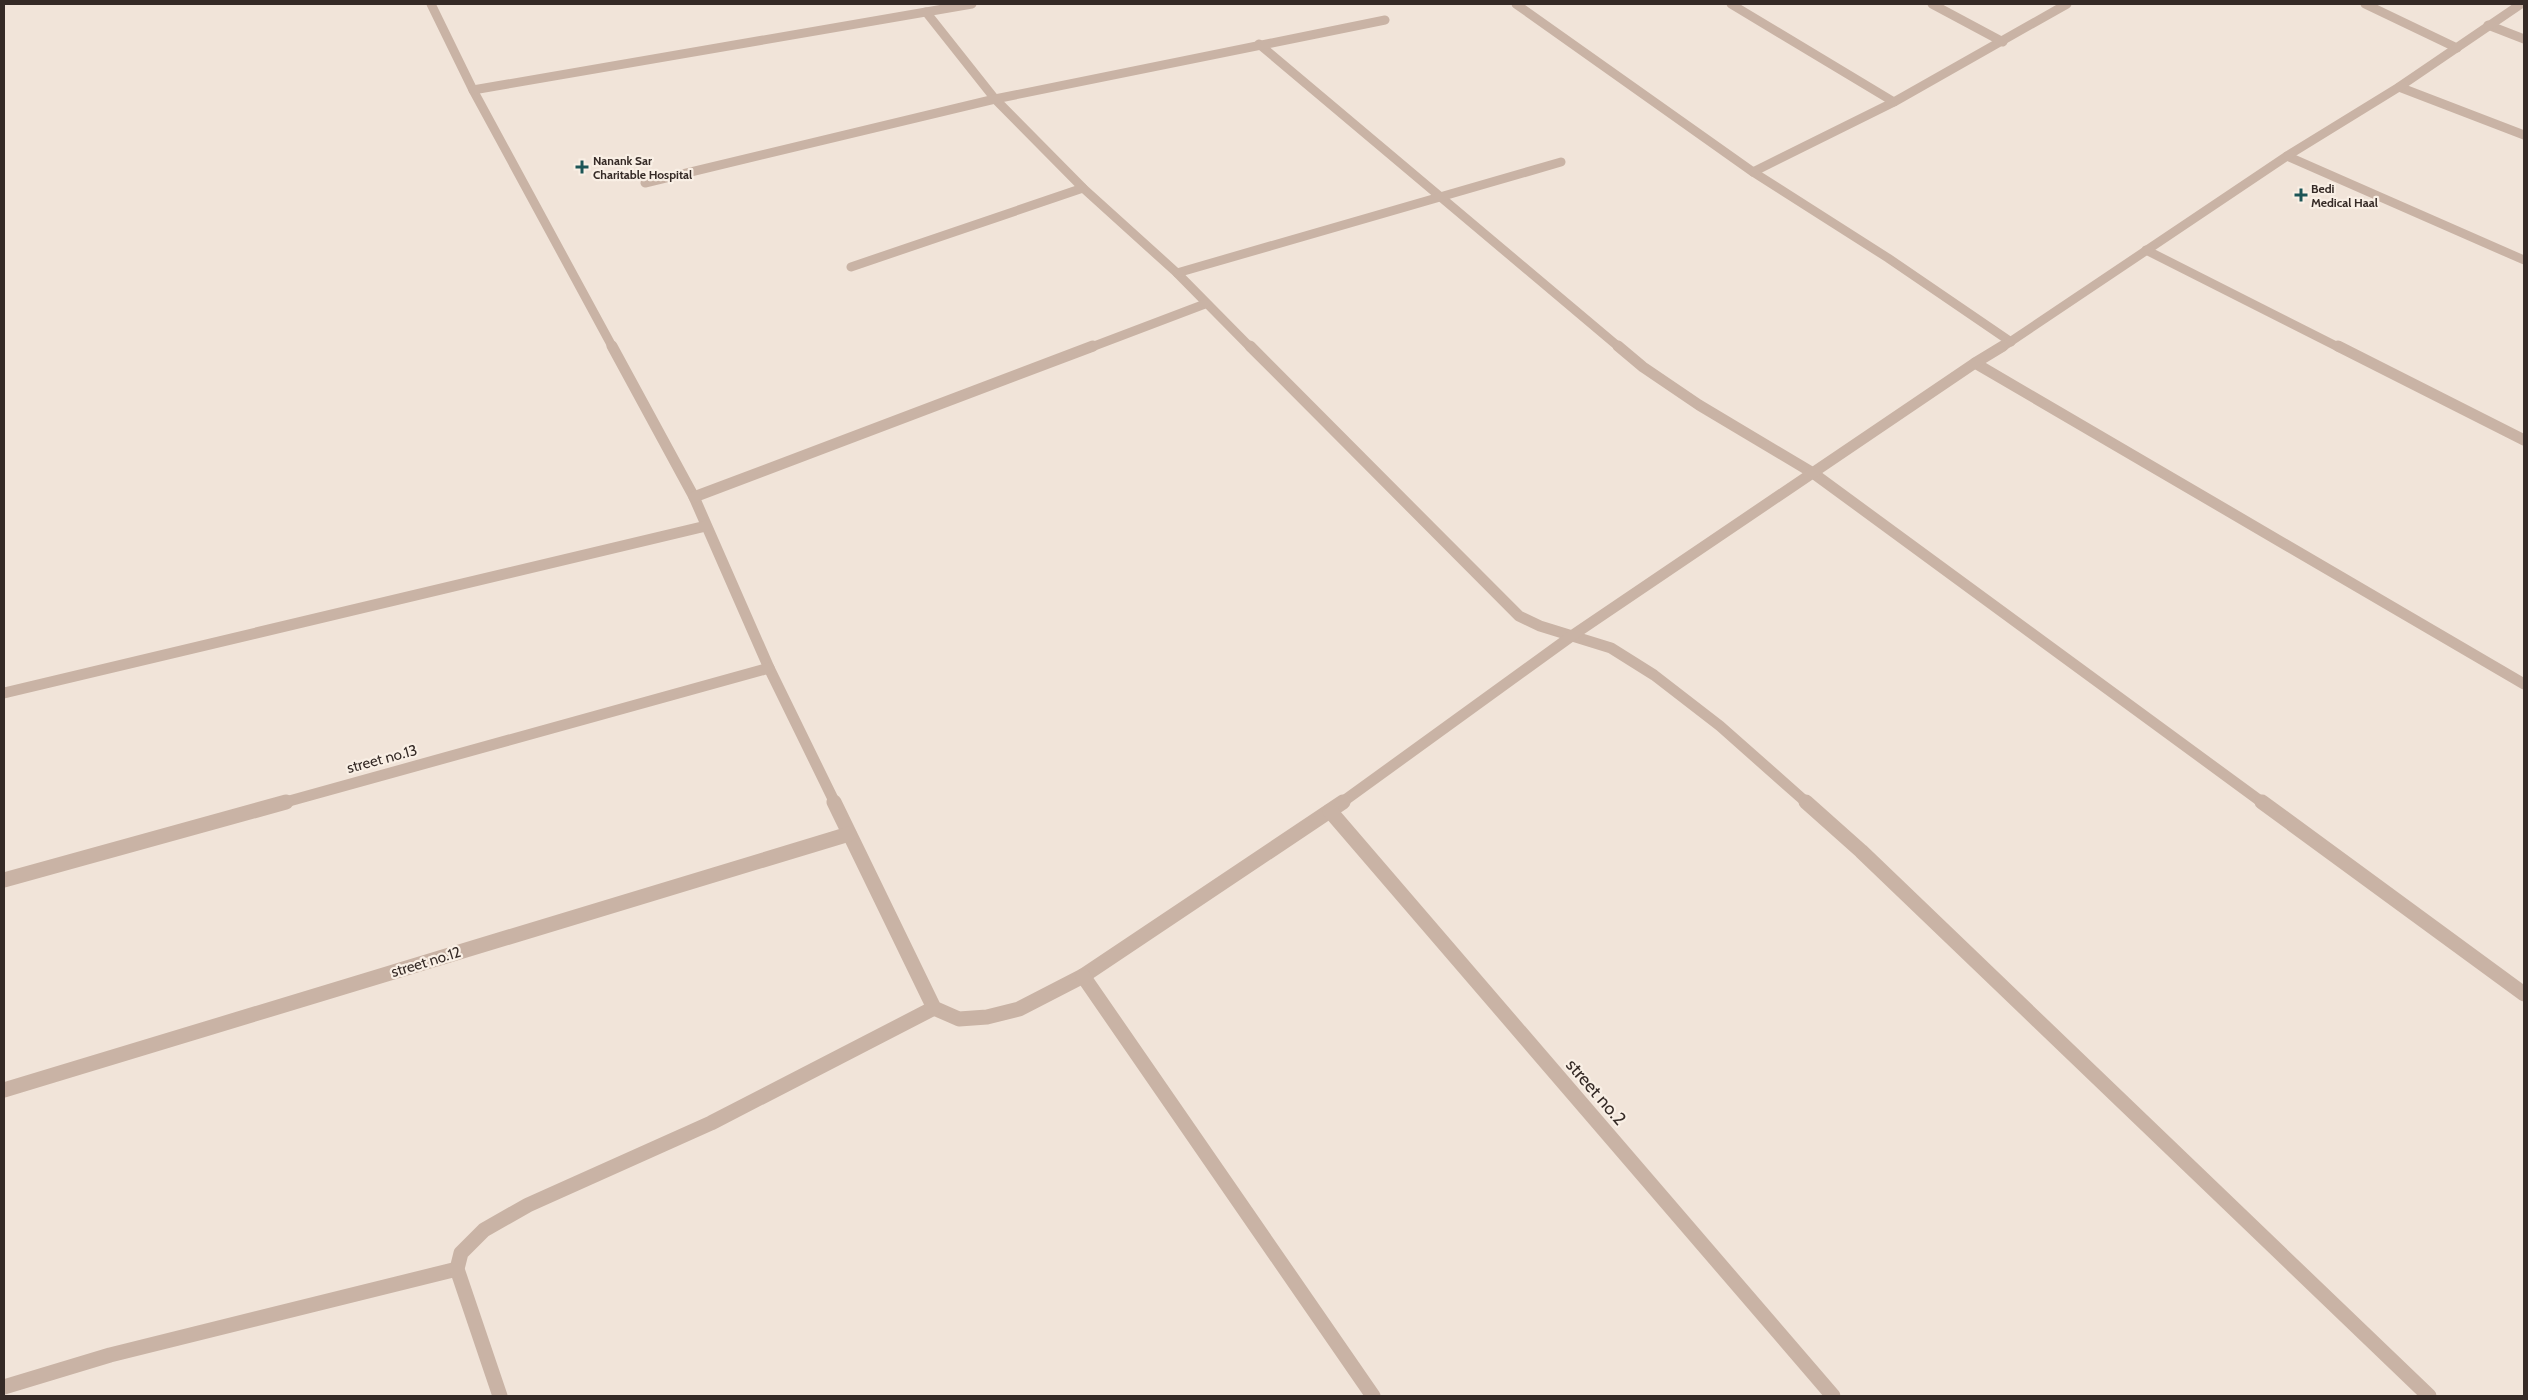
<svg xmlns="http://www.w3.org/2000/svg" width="2528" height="1400" font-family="Cabin,sans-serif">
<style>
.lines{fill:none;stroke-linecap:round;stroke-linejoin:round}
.minor-far2{stroke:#c9b3a5;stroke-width:9}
.minor-far1{stroke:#c9b3a5;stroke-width:11}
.minor{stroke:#c9b3a5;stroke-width:15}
.poi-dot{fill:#1c5556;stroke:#f9efe5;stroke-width:2}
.labels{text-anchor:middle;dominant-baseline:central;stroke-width:4.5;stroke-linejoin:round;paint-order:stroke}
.far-poi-label{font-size:12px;font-weight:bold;fill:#352a26;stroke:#f9efe5;text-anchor:start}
.street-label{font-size:15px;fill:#352a26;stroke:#f9efe5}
.near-street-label{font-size:18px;fill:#352a26;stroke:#f9efe5}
</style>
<rect width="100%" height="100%" fill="#f1e4d9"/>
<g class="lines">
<!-- minor-far2 -->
<g class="minor-far2">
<path d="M431,4L473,90L613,348"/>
<path d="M1516,4L1753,172L1894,102L2067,4"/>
<path d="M1731,4L1894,102"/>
<path d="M1932,4L2003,42"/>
<path d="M2365,4L2457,48"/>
<path d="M926,12L995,99L1083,188L1177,273L1251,348"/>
<path d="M2488,25L2524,39"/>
<path d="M1259,44L1620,348"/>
<path d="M2399,87L2524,135"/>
<path d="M473,90L972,4"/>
<path d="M2287,156L2524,260"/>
<path d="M1753,172L1888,258L2011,342"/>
<path d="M645,183L995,99L1385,20"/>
<path d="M2146,250L2340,348"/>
<path d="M851,267L1083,188"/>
<path d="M1177,273L1561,162"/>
<path d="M1089,348L1205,304"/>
<path d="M2001,348L2287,156L2399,87L2521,4"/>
</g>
<!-- minor-far1 -->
<g class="minor-far1">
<path d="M612,346L694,497L769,668L835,803"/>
<path d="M1250,346L1519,616L1540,626L1611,648L1654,675L1720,726L1807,803"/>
<path d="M1618,346L1643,367L1699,405L1813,473L2263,803"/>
<path d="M2338,346L2524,440"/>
<path d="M1975,363L2524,684"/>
<path d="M694,497L1093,346"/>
<path d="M4,693L706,526"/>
<path d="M282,803L769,668"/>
<path d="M1341,803L1573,635L1975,363L2003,346"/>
</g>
<!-- minor -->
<g class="minor">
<path d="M834,802L934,1008L959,1019L987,1017L1019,1009L1083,976L1343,802"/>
<path d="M1806,802L1861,851L2429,1396"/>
<path d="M2262,802L2524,994"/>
<path d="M1330,811L1833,1396"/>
<path d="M4,880L286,802"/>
<path d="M1083,976L1373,1396"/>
<path d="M4,1090L849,834"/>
<path d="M4,1387L110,1355L457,1269"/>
<path d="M500,1396L457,1269L461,1253L484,1230L528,1205L711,1123L934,1008"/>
</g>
</g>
<!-- markers -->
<g class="poi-dot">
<path d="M579.5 159.5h5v5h5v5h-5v5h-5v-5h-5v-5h5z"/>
<path d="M2298.5 187.5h5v5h5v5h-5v5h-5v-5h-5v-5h5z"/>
</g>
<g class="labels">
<!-- far-poi labels -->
<g class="far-poi-label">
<text x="593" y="160">Nanank Sar<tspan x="593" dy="14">Charitable Hospital</tspan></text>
<text x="2311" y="188">Bedi<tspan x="2311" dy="14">Medical Haal</tspan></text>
</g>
<!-- street labels -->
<g class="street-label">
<text transform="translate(382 759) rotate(-15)">street no.13</text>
<text transform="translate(426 962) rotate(-17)">street no.12</text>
</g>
<!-- near-street labels -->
<g class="near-street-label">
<text transform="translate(1596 1092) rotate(49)">street no.2</text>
</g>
</g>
<!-- border -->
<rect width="2528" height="1400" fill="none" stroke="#352a26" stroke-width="10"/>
</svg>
